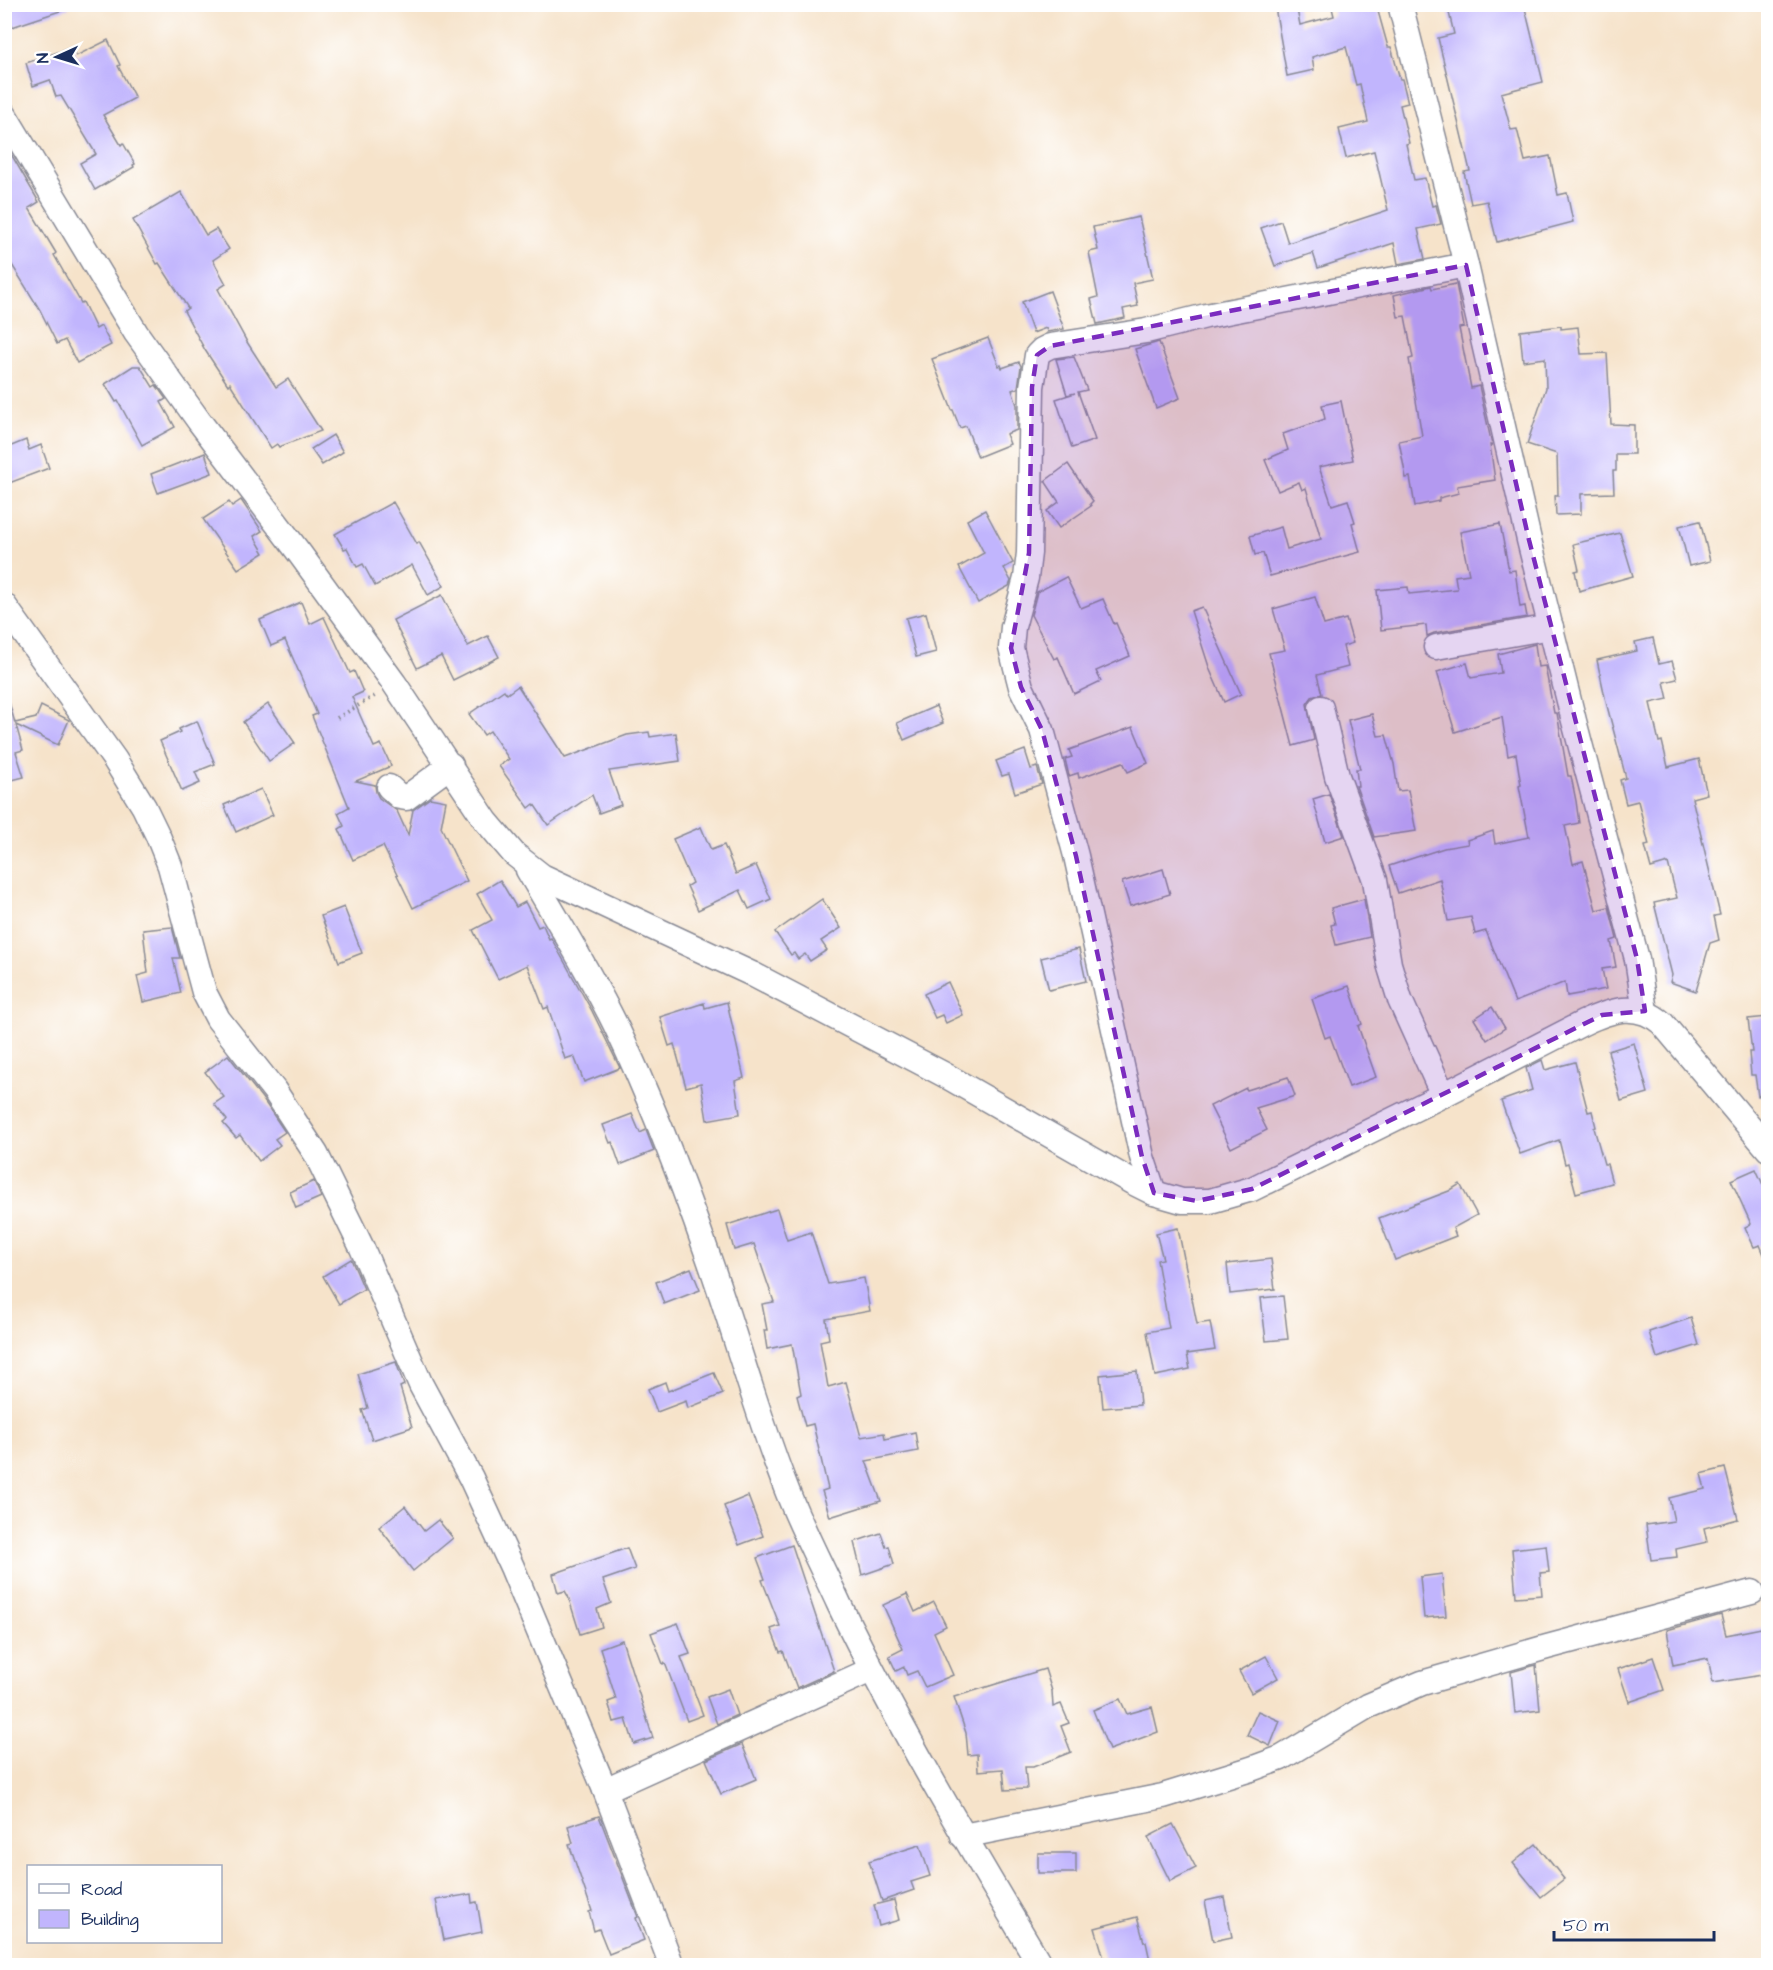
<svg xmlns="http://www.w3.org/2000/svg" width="1773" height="1970" font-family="'Architects Daughter',sans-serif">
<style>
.building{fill:#c1b5fd}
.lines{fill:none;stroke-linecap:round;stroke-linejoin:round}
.minor-casing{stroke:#888994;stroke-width:27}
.path{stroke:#888994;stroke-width:4;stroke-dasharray:1.5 4.5;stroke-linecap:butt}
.minor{stroke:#fff;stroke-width:24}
.marked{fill:#7b2cbf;fill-opacity:0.2;stroke:#7b2cbf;stroke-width:4.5;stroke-dasharray:12 8;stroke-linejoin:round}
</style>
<rect width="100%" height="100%" fill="#fff"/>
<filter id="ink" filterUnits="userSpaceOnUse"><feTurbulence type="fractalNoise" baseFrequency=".0167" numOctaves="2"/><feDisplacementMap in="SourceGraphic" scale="12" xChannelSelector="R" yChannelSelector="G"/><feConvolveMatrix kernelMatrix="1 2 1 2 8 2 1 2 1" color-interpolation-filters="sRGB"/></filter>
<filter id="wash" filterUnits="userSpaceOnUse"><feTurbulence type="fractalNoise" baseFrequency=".008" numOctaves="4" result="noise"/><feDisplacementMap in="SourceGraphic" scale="24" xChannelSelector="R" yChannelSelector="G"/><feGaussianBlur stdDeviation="1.35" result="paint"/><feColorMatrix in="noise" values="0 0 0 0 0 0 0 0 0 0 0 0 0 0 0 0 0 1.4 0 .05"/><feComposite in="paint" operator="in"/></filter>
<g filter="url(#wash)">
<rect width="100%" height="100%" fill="#f6e3ca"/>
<g id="blocks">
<!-- building -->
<g class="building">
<path d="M5,4H68L69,8L12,27Z"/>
<path d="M1285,4H1296L1300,25L1334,16L1331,4H1376L1388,47H1391L1400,79H1402L1408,103L1400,105L1409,143L1406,144L1414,180L1425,178L1432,206L1436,205L1441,224L1418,229L1425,259L1398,264L1394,243L1318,268L1313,253L1275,266L1261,228L1281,221L1288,243L1388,210L1374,151L1346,158L1339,129L1368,122L1360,84L1356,85L1346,47L1312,57L1314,70L1287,76L1275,7Z"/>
<path d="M1447,4H1524L1543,82L1501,93L1511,130L1517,129L1525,161L1550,156L1558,195L1567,193L1573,222L1497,242L1487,201L1471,204L1464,172L1470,171L1438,38L1454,34Z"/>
<path d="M108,40L120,65L118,66L135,98L103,115L121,145L123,143L135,164L133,165L134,167L95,190L80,163L96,154L61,96L56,97L50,80L33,86L26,63L73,47L76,56Z"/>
<path d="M4,142L39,202L29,208L56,253L54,255L81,303L83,302L96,329L101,326L111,345L77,363L65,340L57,344L40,310L4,252Z"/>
<path d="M181,192L206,235L216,229L229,249L213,260L226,284L218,289L247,342L276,387L288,379L321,431L279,447L277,444L271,448L230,383L228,385L205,350L184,311L188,308L159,263L157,264L133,220Z"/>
<path d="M1139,217L1153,279L1133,283L1138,306L1123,309L1125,318L1097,324L1091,299L1098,297L1089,252L1098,250L1093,227Z"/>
<path d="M1456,284L1464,327L1459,328L1471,388L1479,386L1492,445H1490L1495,480L1457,486L1459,493L1439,498V501L1415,506L1410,477L1406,478L1399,441L1422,436L1409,359L1413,358L1405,316L1398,317L1394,295L1431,286L1432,289Z"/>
<path d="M1050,291L1064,329L1047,332L1046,328L1033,333L1022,302Z"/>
<path d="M1561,326V329L1578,327L1581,354L1607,353L1611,424L1634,425V454H1616V471H1613L1614,493L1581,494V514L1556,515L1555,495H1558L1557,454L1527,444L1546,388L1545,358L1523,361L1520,331Z"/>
<path d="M988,338L999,366L1001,365L1002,368L1019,362L1021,366L1018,388L1012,390L1017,405V430L1006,434L1010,444L978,457L966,426L960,428L953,410H952L932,359Z"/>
<path d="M1159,342L1180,398L1156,408L1135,349Z"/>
<path d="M1074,357L1087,390L1078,392L1095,440L1072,448L1056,399L1075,393L1067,395L1056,359Z"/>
<path d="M133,366H140L153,387L156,385L166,399L161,402L175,427L142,445L118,401L116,402L105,384Z"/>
<path d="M1341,401L1353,460L1319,467L1332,505L1348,500L1355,522L1352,523L1360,552L1270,576L1263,553L1255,555L1250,536L1281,527L1287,549L1321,539L1306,488L1302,490L1299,482L1278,491L1265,460L1288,450L1283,434L1325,419L1322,405Z"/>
<path d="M333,435L343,452L322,465L311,449Z"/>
<path d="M26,440L29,450L41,445L49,468L4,485V449Z"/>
<path d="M205,453L212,473L158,493L151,474Z"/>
<path d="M1068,464L1093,501L1090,504L1091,506L1059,528L1047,511L1059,502L1045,481Z"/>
<path d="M241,500L262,531L254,536L264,553L238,569L203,519L229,502L232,506Z"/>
<path d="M393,502L417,544L419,542L444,586L428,595L412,565L375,586L363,564L357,567L347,548L344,549L335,534Z"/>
<path d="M985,510L1013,563L1004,568L1011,581L1009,586L978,603L959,567L984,553L967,520Z"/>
<path d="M1700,521L1710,561L1689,566L1679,526Z"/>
<path d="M1500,524L1509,571L1515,570L1520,607L1525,606L1527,617L1434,633L1427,636L1426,625L1381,630L1377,590L1408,587L1409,594L1457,589L1455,576L1469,574L1460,532Z"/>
<path d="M1620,533L1633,576L1579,591L1575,571L1579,570L1573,544Z"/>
<path d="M1066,577L1081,608L1103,599L1114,624L1116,623L1130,656L1096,671L1101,681L1074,694L1058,657L1054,659L1031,615L1037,592Z"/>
<path d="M442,595L468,646L488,636L499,657L453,680L441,656L417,668L393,620Z"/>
<path d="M1315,597L1324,625L1346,619L1353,643L1343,646L1348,667L1317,675L1322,694L1312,697L1307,704L1314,740L1293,746L1269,653L1285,650L1273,609Z"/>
<path d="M301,602L310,624L324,617L350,673L354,671L363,692L352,697L374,747L381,744L391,766L356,781L375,785L376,792L379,798L397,811L408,835L413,810L430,798L446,801L441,827L467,881L413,908L383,846L353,860L339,829L344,826L338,813L349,807L312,716L317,714L285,640L271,646L260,620Z"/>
<path d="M1202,607L1241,694L1224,702L1210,670L1191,611Z"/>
<path d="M926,613L936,652L916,657L906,618Z"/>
<path d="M1653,638L1659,664L1672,661L1677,679L1664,682L1668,699L1650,703L1659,742L1662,741L1668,767L1699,759L1707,794L1692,798L1720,915L1714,916L1719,940L1710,943L1696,991L1670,982L1672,975L1654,903L1677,898L1668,863L1651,868L1645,846L1649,845L1638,801L1626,804L1620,780L1626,778L1606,702L1597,660L1637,651L1635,642Z"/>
<path d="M1535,644L1538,667L1545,666L1554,713H1557L1568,776H1571L1576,801L1579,823L1565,826L1573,864L1583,861L1596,910L1609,907L1617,939L1611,941L1616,967L1602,969L1606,989L1567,996L1565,982L1515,1002L1486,931L1475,934L1471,917L1448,921L1440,879L1398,893L1389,866L1444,848L1468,844L1467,840L1493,831L1495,844L1529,837L1519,786L1521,785L1516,754L1508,756L1502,717L1455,732L1437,672L1467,663L1471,678L1501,673L1498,654Z"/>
<path d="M518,686L565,758L627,735L649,732L650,737L676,733L680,761L609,771L621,805L599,813L592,795L548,825L534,804L529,808L499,766L509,759L490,731L484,735L469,714L504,690L507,694Z"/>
<path d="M4,702H9L15,723L36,718L41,706L69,720L58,745L16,725L23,750L16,752L24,777L4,782Z"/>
<path d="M268,704L295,743L269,761L243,722Z"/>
<path d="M936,706L943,723L904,740L897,723Z"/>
<path d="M1372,714L1378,736L1386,735L1394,764L1398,791L1408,790L1416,831L1374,837L1356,786H1358L1356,769H1360L1348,720Z"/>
<path d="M197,721L215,764L195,772L200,783L182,791L160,741L180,732L179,729Z"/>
<path d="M1133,727L1148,763L1128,772L1123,762L1079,778L1078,773L1069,776L1065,759L1072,757L1069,750Z"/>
<path d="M1025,750L1031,769L1037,767L1042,784L1015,793L1009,774L1002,776L996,761Z"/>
<path d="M261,789L273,815L236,832L224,805Z"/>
<path d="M1329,794L1344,836L1325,842L1313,799Z"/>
<path d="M701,827L711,850L724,845L736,874L756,865L771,899L749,909L740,890L698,910L687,886L692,883L673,839Z"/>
<path d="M1163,869L1170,894L1130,906L1122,882Z"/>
<path d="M500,880L516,907L525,902L538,927L543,925L549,939L551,938L592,1011L620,1068L584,1082L574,1056L565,1059L548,1007L544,1009L527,965L498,979L473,930L492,920L477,894Z"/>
<path d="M822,899L841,928L821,941L827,950L810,961L805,954L798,959L794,953L791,955L775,932Z"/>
<path d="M1364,899L1370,937L1336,945L1331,925L1335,924L1331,908Z"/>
<path d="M344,907L362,953L339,962L321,916Z"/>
<path d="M172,927L180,958H173L181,993L143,1002L137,976L148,973L143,930Z"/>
<path d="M1079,949L1086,981L1049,990L1041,958Z"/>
<path d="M948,982L963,1015L946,1023L942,1015L935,1018L924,994Z"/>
<path d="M1349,986L1362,1024L1358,1026L1376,1077L1349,1087L1330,1036L1325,1038L1312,999Z"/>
<path d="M727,1002L744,1078L735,1081L740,1114L707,1120L701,1083L686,1087L674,1044L669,1046L660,1017L704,1003L705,1008Z"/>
<path d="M1492,1007L1505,1028L1487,1040L1474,1019Z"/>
<path d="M1768,1017V1095L1758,1096L1755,1075H1751L1749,1052H1752L1748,1019Z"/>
<path d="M1634,1043L1648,1093L1621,1101L1608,1051Z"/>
<path d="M228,1055L262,1098L285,1132L275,1139L280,1145L259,1161L240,1135L236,1138L223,1123L227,1120L214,1104L224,1097L205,1072Z"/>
<path d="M1542,1060L1545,1070L1575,1062L1588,1112L1592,1111L1596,1127L1594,1128L1604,1164H1607L1612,1183L1576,1193L1568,1163L1565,1164L1559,1140L1520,1154L1501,1101L1532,1090L1526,1068Z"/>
<path d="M1288,1077L1295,1096L1256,1108L1267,1130L1231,1148L1210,1106L1246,1088L1247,1090Z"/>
<path d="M632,1114L640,1133L646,1130L654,1151L620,1165L612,1142L610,1143L603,1125Z"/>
<path d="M1756,1169L1768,1196V1264L1760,1245L1754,1247L1745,1227L1751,1224L1731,1180Z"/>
<path d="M314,1181L321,1197L296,1208L290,1192Z"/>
<path d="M1460,1184L1477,1215L1453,1228L1456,1236L1395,1260L1379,1218L1449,1191Z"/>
<path d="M777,1209L787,1240L811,1232L828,1284L864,1278L870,1311L826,1319L829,1339L820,1341L828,1387L846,1382L861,1437L884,1433L885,1439L915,1432L918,1451L866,1461L881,1501L830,1517L822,1491L828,1489L813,1424L805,1426L797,1396L801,1394L792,1344L767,1349L764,1330H767L762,1304L774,1302L754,1244L734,1250L727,1225Z"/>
<path d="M1178,1228L1197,1324L1210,1322L1215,1350L1187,1354L1190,1369L1155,1376L1147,1332L1169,1328L1157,1260L1163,1259L1156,1233Z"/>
<path d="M351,1259L364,1289L339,1304L323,1276Z"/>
<path d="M1271,1259L1275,1289L1230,1294L1227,1264Z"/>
<path d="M691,1268L700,1290L664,1304L656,1282Z"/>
<path d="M1283,1296L1288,1339L1266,1341L1261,1298Z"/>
<path d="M1691,1318L1699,1345L1657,1358L1649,1332Z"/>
<path d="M396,1362L404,1385L400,1387L412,1427L372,1440L362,1410L368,1408L358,1374Z"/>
<path d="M1137,1371L1140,1405L1103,1408L1100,1375Z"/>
<path d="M714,1373L723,1394L688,1408L686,1401L657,1412L648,1389L665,1382L668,1391Z"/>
<path d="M1725,1468L1738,1519L1704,1528L1707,1542L1676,1549L1677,1557L1651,1560L1646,1525L1674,1521L1669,1498L1705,1489L1701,1474Z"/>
<path d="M748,1496L763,1536L739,1545L724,1506Z"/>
<path d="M405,1506L424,1531L438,1520L453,1538L413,1571L379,1527Z"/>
<path d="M881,1533L886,1547L889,1546L894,1564L862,1575L854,1542Z"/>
<path d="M792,1545L834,1671L797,1688L783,1651L780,1652L771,1629L780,1626L762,1580L765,1579L757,1558Z"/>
<path d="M1546,1545L1549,1572L1540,1573L1542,1595L1516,1597L1512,1549Z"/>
<path d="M627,1548L635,1569L603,1580L611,1603L597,1609L602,1627L580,1634L568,1596L565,1591L558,1593L553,1574Z"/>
<path d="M1442,1574L1446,1616L1424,1618L1420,1577Z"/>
<path d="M907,1594L915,1612L934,1602L946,1626L934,1632L953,1675L925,1687L917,1671L907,1675L904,1667L896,1671L889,1656L903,1649L883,1605Z"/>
<path d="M1721,1615L1726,1635L1766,1627L1768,1630V1674L1713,1683L1708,1658L1673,1665L1667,1630Z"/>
<path d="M678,1623L690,1654L681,1657L703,1715L687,1721L665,1663L663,1664L651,1633Z"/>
<path d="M622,1640L653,1738L634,1744L626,1719L614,1722L608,1702L616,1699L600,1648Z"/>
<path d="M1266,1656L1278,1678L1251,1693L1239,1671Z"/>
<path d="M1653,1657L1664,1690L1629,1702L1618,1669Z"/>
<path d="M1536,1665L1540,1710L1515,1713L1511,1672Z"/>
<path d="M1045,1669L1052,1691L1053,1707L1061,1704L1069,1723L1061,1726L1071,1752L1033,1767H1025L1027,1789L1005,1790L1003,1769L978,1771L977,1754L968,1755L966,1733L954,1697Z"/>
<path d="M728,1689L737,1715L717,1724L707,1697Z"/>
<path d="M1120,1699L1127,1714L1152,1707L1158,1732L1109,1750L1093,1710Z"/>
<path d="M1258,1711L1280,1721L1270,1746L1247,1735Z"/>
<path d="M742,1744L756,1779L721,1794L706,1760Z"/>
<path d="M599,1816L638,1917L636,1918L644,1940L609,1954L599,1929L594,1931L589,1912L592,1911L569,1844L573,1843L568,1826Z"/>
<path d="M1173,1824L1196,1868L1170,1881L1148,1837Z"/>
<path d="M1536,1844L1564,1879L1541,1897L1513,1863Z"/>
<path d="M920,1845L930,1876L911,1882L914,1890L882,1901L869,1861Z"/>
<rect x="1038" y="1853" width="38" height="20"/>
<path d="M471,1894L472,1903L477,1902L482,1932L444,1940L436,1900Z"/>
<path d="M1224,1897L1232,1937L1213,1941L1205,1901Z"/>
<path d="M894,1900L899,1920L879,1926L874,1905Z"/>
<path d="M1137,1917L1144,1942H1146L1151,1965H1106L1095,1928Z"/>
</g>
</g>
</g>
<g filter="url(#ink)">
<use href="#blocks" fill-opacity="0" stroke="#888994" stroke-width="1.5"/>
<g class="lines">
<!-- minor casing -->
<g class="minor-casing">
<g id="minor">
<path d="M1400,4L1466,265L1529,540L1574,721L1637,959L1645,1011"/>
<path d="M4,114L136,333L199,421L300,554L394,683L486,821L514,854L542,876L752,974L943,1074L1132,1182L1154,1193L1182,1201H1210L1252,1189L1443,1095L1583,1023C1611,1010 1636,1001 1662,1023L1768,1149"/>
<path d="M4,605L115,760L144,807L158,836L170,866L204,992L218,1019L274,1090L316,1154L362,1248L421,1385L471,1478L512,1567L605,1790L672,1966"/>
<path d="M1436,647L1551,627"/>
<path d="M1321,708L1337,776L1375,880L1389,964L1400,1000L1443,1095"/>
<path d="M389,787L400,797L406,798L451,765"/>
<path d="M528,870C558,921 589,971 615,1024C651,1099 681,1178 708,1256C736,1335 757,1416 788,1493C803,1531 822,1567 839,1604C899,1728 970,1847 1041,1966"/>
<path d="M1154,1193L1142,1157L1076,856L1042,730L1021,687L1011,648L1013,627L1026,578L1029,553L1032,387L1037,355L1042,350L1050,346L1146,331L1206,316L1466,265"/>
<path d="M605,1790L871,1670"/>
<path d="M963,1836L1163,1796L1251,1769L1281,1758L1368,1706L1422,1683L1547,1647L1752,1592"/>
</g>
</g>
<!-- path -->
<path class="path" d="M337,718L376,695"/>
<!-- minor -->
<use href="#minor" class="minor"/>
</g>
</g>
<!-- marked area -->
<path class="marked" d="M1466,265L1529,540L1637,959L1645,1011L1602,1015L1252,1189L1197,1201L1154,1193L1142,1157L1076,856L1042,730L1021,687L1011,648L1029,553L1032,387L1037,355L1050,346Z"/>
<!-- margin -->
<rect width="1773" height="1970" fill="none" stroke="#fff" stroke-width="24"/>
<!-- legend -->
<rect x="27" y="1865" width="195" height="78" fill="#ffffff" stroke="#a4acbf" stroke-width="1.5"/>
<rect x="39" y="1884" width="30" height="9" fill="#ffffff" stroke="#a4acbf" stroke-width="1.5"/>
<text x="81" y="1895" font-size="18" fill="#1b2f5e">Road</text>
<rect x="39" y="1910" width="30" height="18" fill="#c1b5fd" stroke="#a4acbf" stroke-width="1.5"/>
<text x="81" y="1925" font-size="18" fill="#1b2f5e">Building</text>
<!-- north arrow -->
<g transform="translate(57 57) rotate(266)" stroke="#ffffff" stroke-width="4.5" paint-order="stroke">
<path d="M0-4.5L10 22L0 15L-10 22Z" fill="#1b2f5e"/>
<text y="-9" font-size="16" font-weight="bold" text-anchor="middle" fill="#1b2f5e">N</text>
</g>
<!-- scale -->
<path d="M1554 1931v9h160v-9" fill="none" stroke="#1b2f5e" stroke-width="3"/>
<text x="1563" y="1931" font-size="18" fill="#1b2f5e" stroke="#ffffff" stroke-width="4.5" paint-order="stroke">50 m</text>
</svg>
